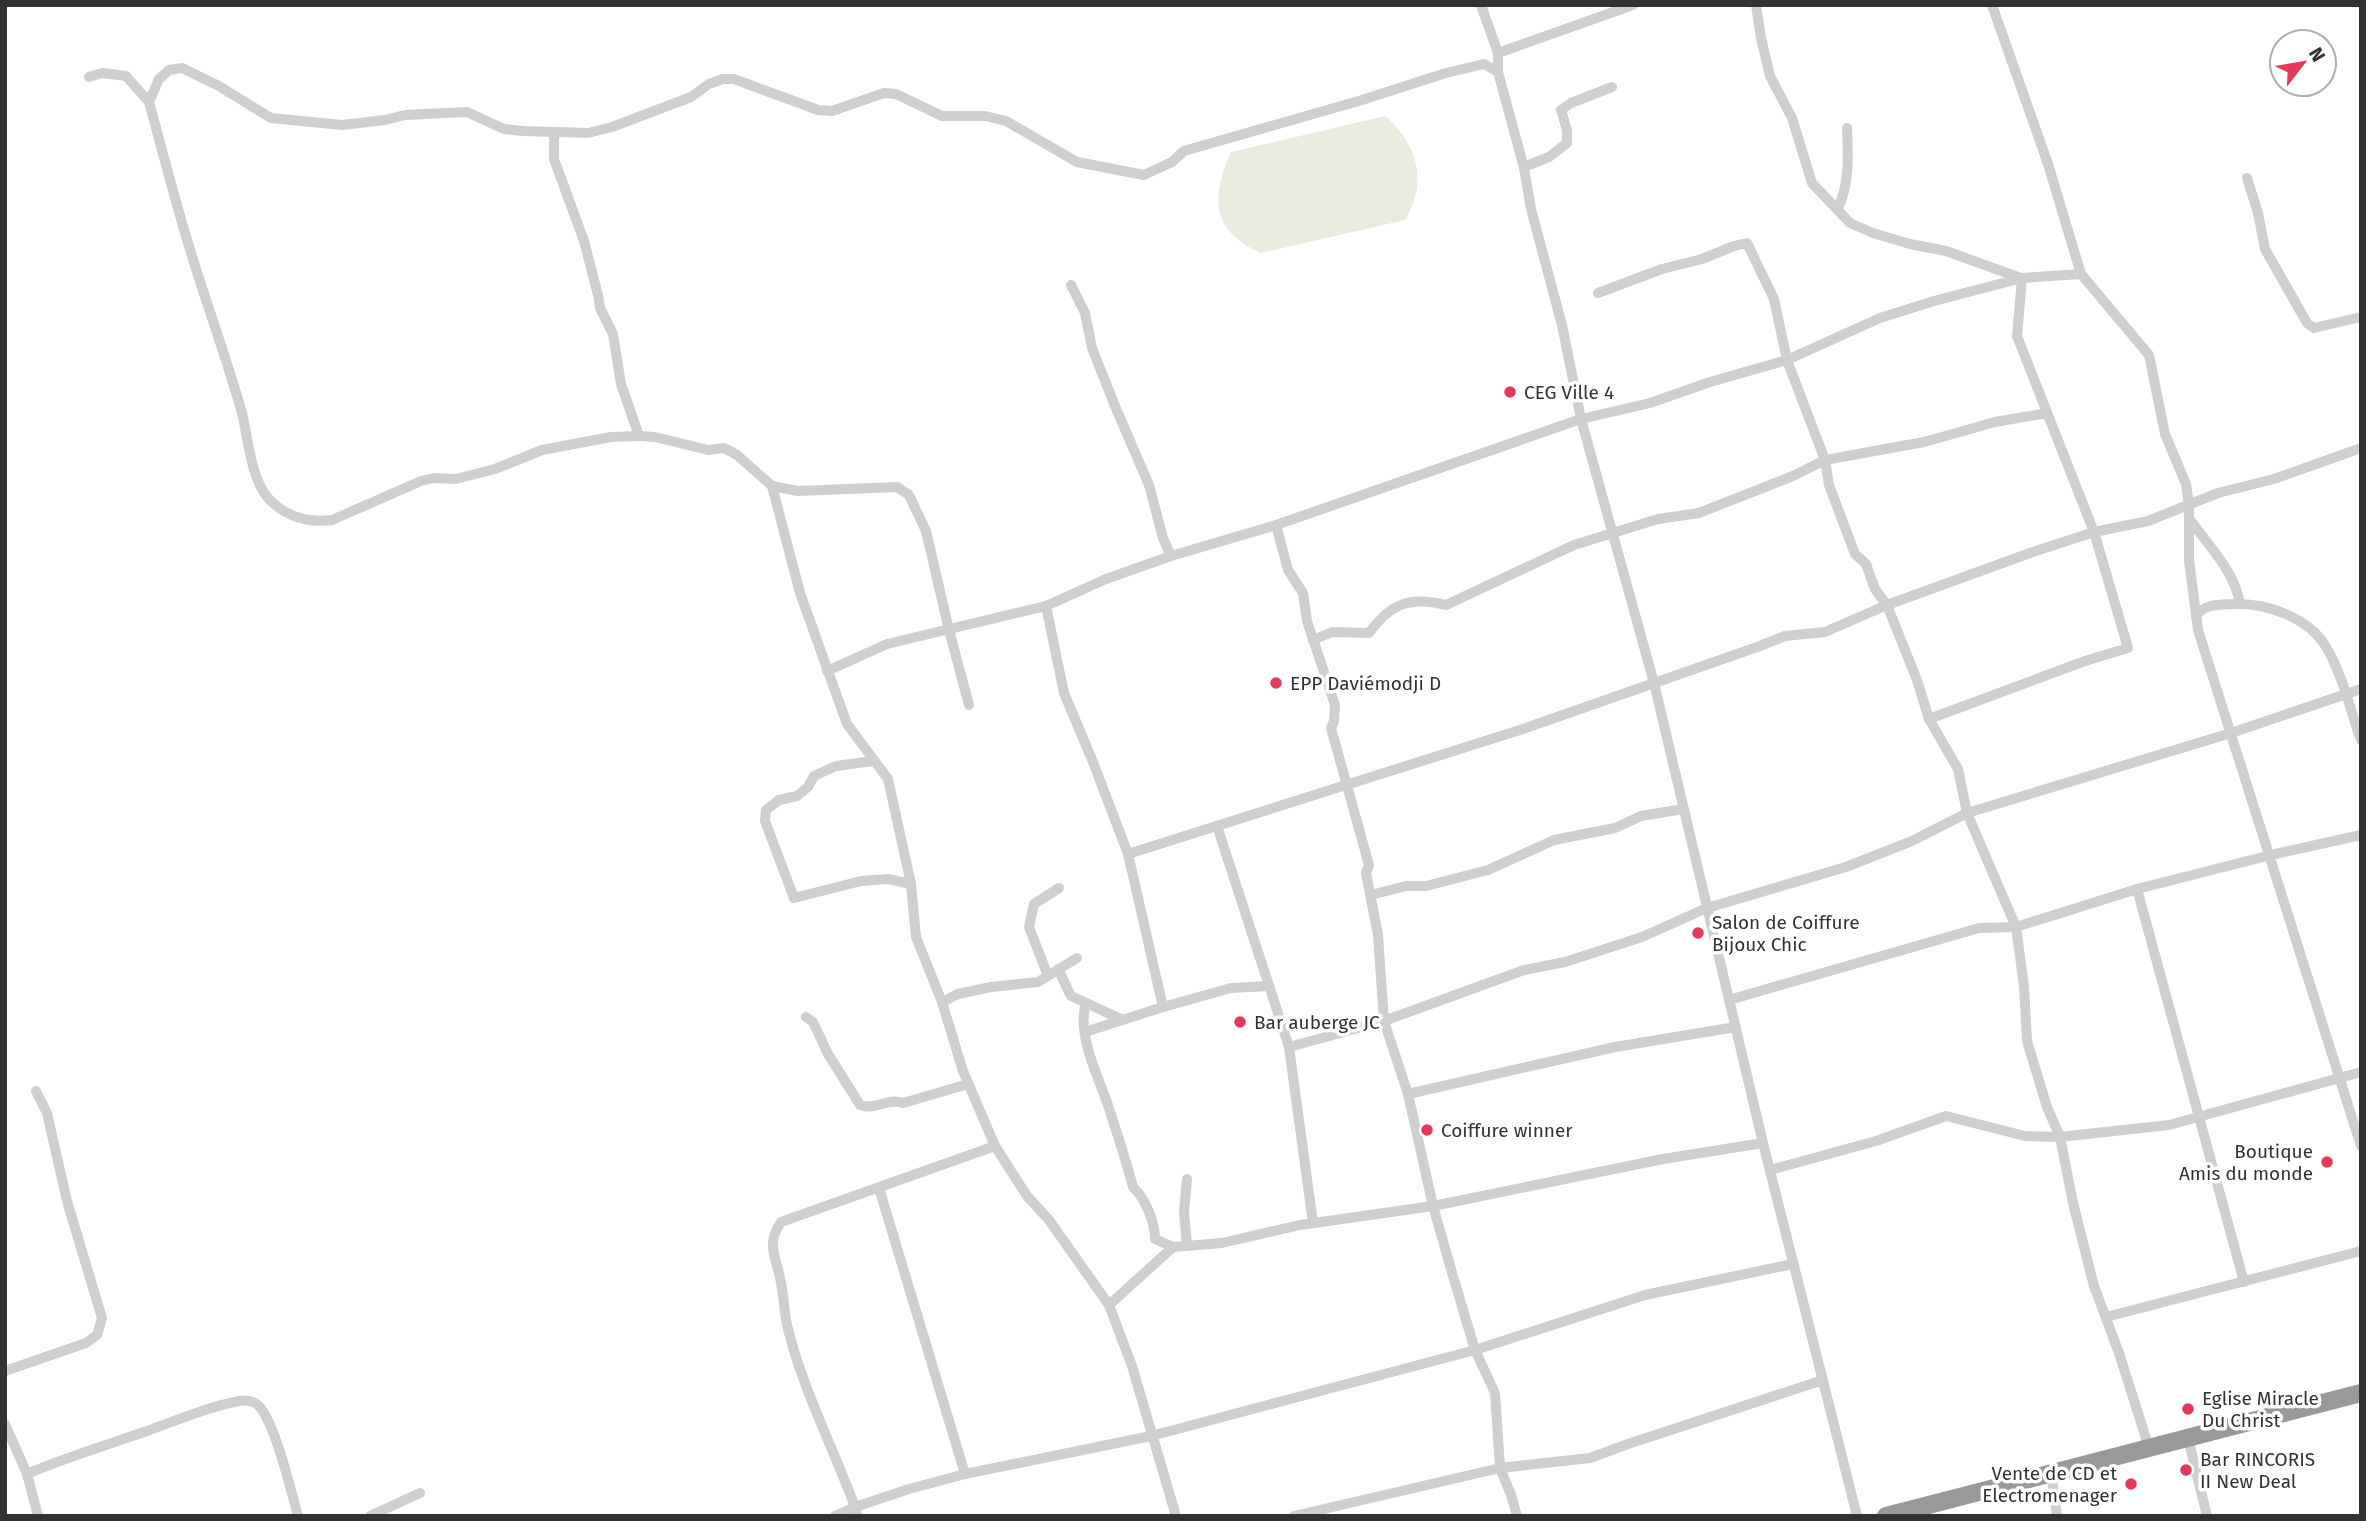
<svg xmlns="http://www.w3.org/2000/svg" width="2366" height="1521" font-family="'Fira Sans',sans-serif">
<style>
.garden{fill:#e7ecde}
.lines{fill:none;stroke-linecap:round;stroke-linejoin:round}
.street{stroke:#cfcfcf;stroke-width:10}
.highway{stroke:#999;stroke-width:18}
.poi-dot{fill:#e6385a;stroke:#fff;stroke-width:2.5}
.labels{text-anchor:middle;dominant-baseline:central;stroke-width:7;stroke-linejoin:round;paint-order:stroke}
.poi-label{font-size:19px;fill:#323232;stroke:#fff;text-anchor:start}
</style>
<rect width="100%" height="100%" fill="#fff"/>
<!-- garden -->
<path class="garden" d="M1385,116C1418,144 1428,183 1405,220L1261,253C1210,231 1211,197 1231,152Z"/>
<g class="lines">
<!-- street -->
<g class="street">
<path d="M1481,5L1498,53V72L1524,168L1531,209L1562,325L1581,419L1654,683L1763,1143L1857,1516"/>
<path d="M1756,5L1761,38L1770,76L1792,118L1812,183L1850,223L1873,233L1910,244L1946,251L2021,278"/>
<path d="M1992,5L2048,164L2081,274"/>
<path d="M1498,53L1633,5"/>
<path d="M89,77L102,73L126,76L149,102L159,79L169,70L182,68L219,86L271,118L342,125L385,120L405,115L467,112L504,129L523,131L588,133L612,127L691,97L709,84L723,79H734L818,110L832,111L884,93L896,94L942,116H985L1006,121L1077,162L1144,175L1172,162L1184,151L1362,100L1446,73L1484,64L1498,72"/>
<path d="M149,102C163,153 176,205 192,256C208,308 227,360 242,413C248,438 251,480 269,499C286,517 309,523 332,520L421,481L434,478L456,479L495,469L542,450L611,437L639,436"/>
<path d="M554,133V159L584,241L598,295L600,308L613,334L621,384L639,436L655,437L708,450L724,448L737,455L772,486L800,593L847,724L888,779L911,884L916,937L942,1002L963,1071L995,1146L1027,1196L1049,1220L1109,1305L1132,1366L1176,1516"/>
<path d="M1524,167L1549,157L1567,143V130L1561,110L1571,103L1612,87"/>
<path d="M2247,178L2258,213L2265,249L2307,323L2314,328L2361,317"/>
<path d="M1838,208C1850,183 1848,155 1847,128"/>
<path d="M1071,285L1085,313L1092,348L1115,406L1149,485L1163,538L1171,556"/>
<path d="M1598,293L1662,269L1702,259L1734,246L1747,243L1774,299L1787,360L1825,460L1829,485L1855,554L1866,564L1875,589L1887,605L1917,680L1929,719L1958,769L1967,813L2016,927L2024,986L2027,1041L2047,1107L2060,1137L2073,1203L2094,1286L2119,1353L2149,1448"/>
<path d="M772,486L798,491L897,487L909,495L926,531L949,630L969,705"/>
<path d="M2189,518C2208,546 2234,569 2240,604"/>
<path d="M1276,525L1288,570L1303,593L1307,621L1335,705L1334,721L1331,728L1369,865L1366,873L1378,935L1384,1021L1408,1094L1433,1206L1453,1276L1475,1350L1495,1393L1500,1468L1511,1495L1517,1516"/>
<path d="M1046,606L1064,693L1093,762L1128,854L1163,1007"/>
<path d="M2196,616C2205,603 2220,605 2235,604C2266,603 2307,617 2325,645C2342,673 2350,709 2361,740"/>
<path d="M1313,640L1332,632L1369,633C1391,603 1410,596 1446,605L1574,545L1658,519L1699,513L1793,476L1825,460L1924,442L1995,422L2047,413"/>
<path d="M827,671L887,644L1046,606L1106,579L1171,556L1276,525L1581,419L1650,403L1710,382L1787,360L1880,318L1934,301L2022,278L2081,274L2149,355L2165,434L2186,484L2189,505V560L2198,630L2361,1146"/>
<path d="M1929,719L2085,661L2128,648L2094,532L2017,336L2022,278"/>
<path d="M873,761L836,766L814,776L808,787L797,796L779,800L766,810L765,821L794,898L861,881L888,879L911,884"/>
<path d="M1217,826L1289,1047L1313,1223"/>
<path d="M1128,854L1523,729L1760,646L1785,636L1825,632L1887,605L2030,553L2094,532L2148,521L2218,493L2274,479L2361,448"/>
<path d="M2137,889L2244,1282"/>
<path d="M1371,895L1406,886H1426L1488,870L1554,840L1615,828L1641,816L1683,809"/>
<path d="M1058,969L1071,996L1123,1020"/>
<path d="M1048,976L1029,927L1034,904L1059,888"/>
<path d="M1729,1000L1979,928L2016,927L2137,889L2271,855L2361,835"/>
<path d="M942,1002L958,994L991,987L1038,982L1077,958"/>
<path d="M1086,1003C1076,1034 1099,1078 1109,1108C1117,1134 1126,1160 1133,1187C1145,1198 1155,1222 1155,1239L1173,1247"/>
<path d="M806,1017L813,1022L828,1054L860,1105C874,1111 889,1097 903,1103L968,1084"/>
<path d="M1085,1032L1163,1007L1231,988L1269,986"/>
<path d="M1289,1047L1384,1021L1524,970L1565,962L1642,937L1707,908L1846,867L1912,841L1967,813L2231,733L2361,689"/>
<path d="M1408,1094L1615,1047L1736,1027"/>
<path d="M1770,1170L1876,1141L1946,1116L2025,1136L2060,1137L2169,1125L2361,1072"/>
<path d="M1187,1179L1184,1212L1187,1246"/>
<path d="M879,1188L965,1474"/>
<path d="M1109,1305L1173,1247L1222,1243L1300,1225L1433,1206L1663,1159L1763,1143"/>
<path d="M2106,1317L2361,1251"/>
<path d="M5,1371L86,1343L97,1335L102,1318L67,1201L47,1113L36,1091"/>
<path d="M5,1424L27,1474L38,1516"/>
<path d="M2188,1438L2207,1516"/>
<path d="M2051,1473L2057,1516"/>
<path d="M27,1474C66,1457 107,1445 147,1431C177,1420 208,1407 239,1401C246,1400 253,1400 259,1406C275,1423 291,1491 298,1516"/>
<path d="M370,1516L420,1493"/>
<path d="M835,1516L855,1507C833,1447 802,1388 787,1325C784,1311 784,1297 781,1283C777,1258 765,1245 781,1222L995,1146"/>
<path d="M857,1516L855,1507L909,1489L965,1474L1151,1436L1475,1350L1645,1295L1793,1264"/>
<path d="M1294,1516L1500,1468L1590,1458L1628,1444L1823,1380"/>
</g>
<!-- highway -->
<path class="highway" d="M1886,1516L2361,1393"/>
</g>
<!-- markers -->
<g class="poi-dot">
<circle cx="1510" cy="392" r="7"/>
<circle cx="1276" cy="683" r="7"/>
<circle cx="1698" cy="933" r="7"/>
<circle cx="1240" cy="1022" r="7"/>
<circle cx="1427" cy="1130" r="7"/>
<circle cx="2327" cy="1162" r="7"/>
<circle cx="2188" cy="1409" r="7"/>
<circle cx="2186" cy="1470" r="7"/>
<circle cx="2131" cy="1484" r="7"/>
</g>
<g class="labels">
<!-- poi labels -->
<g class="poi-label">
<text x="1524" y="392">CEG Ville 4</text>
<text x="1290" y="683">EPP Daviémodji D</text>
<text x="1712" y="922">Salon de Coiffure<tspan x="1712" dy="22">Bijoux Chic</tspan></text>
<text x="1254" y="1022">Bar auberge JC</text>
<text x="1441" y="1130">Coiffure winner</text>
<text x="2313" y="1151" text-anchor="end">Boutique<tspan x="2313" dy="22">Amis du monde</tspan></text>
<text x="2202" y="1398">Eglise Miracle<tspan x="2202" dy="22">Du Christ</tspan></text>
<text x="2200" y="1459">Bar RINCORIS<tspan x="2200" dy="22">II New Deal</tspan></text>
<text x="2117" y="1473" text-anchor="end">Vente de CD et<tspan x="2117" dy="22">Electromenager</tspan></text>
</g>
</g>
<!-- border -->
<rect width="2366" height="1521" fill="none" stroke="#323232" stroke-width="14"/>
<!-- north arrow -->
<g transform="translate(2303 63) rotate(59)"><circle r="33" fill="#ffffff" stroke="#adadad" stroke-width="2"/>
<path d="M0-5L12 26L0 18L-12 26Z" fill="#e6385a"/>
<text y="-10" font-size="19" font-weight="bold" text-anchor="middle" fill="#323232">N</text>
</g>
</svg>
